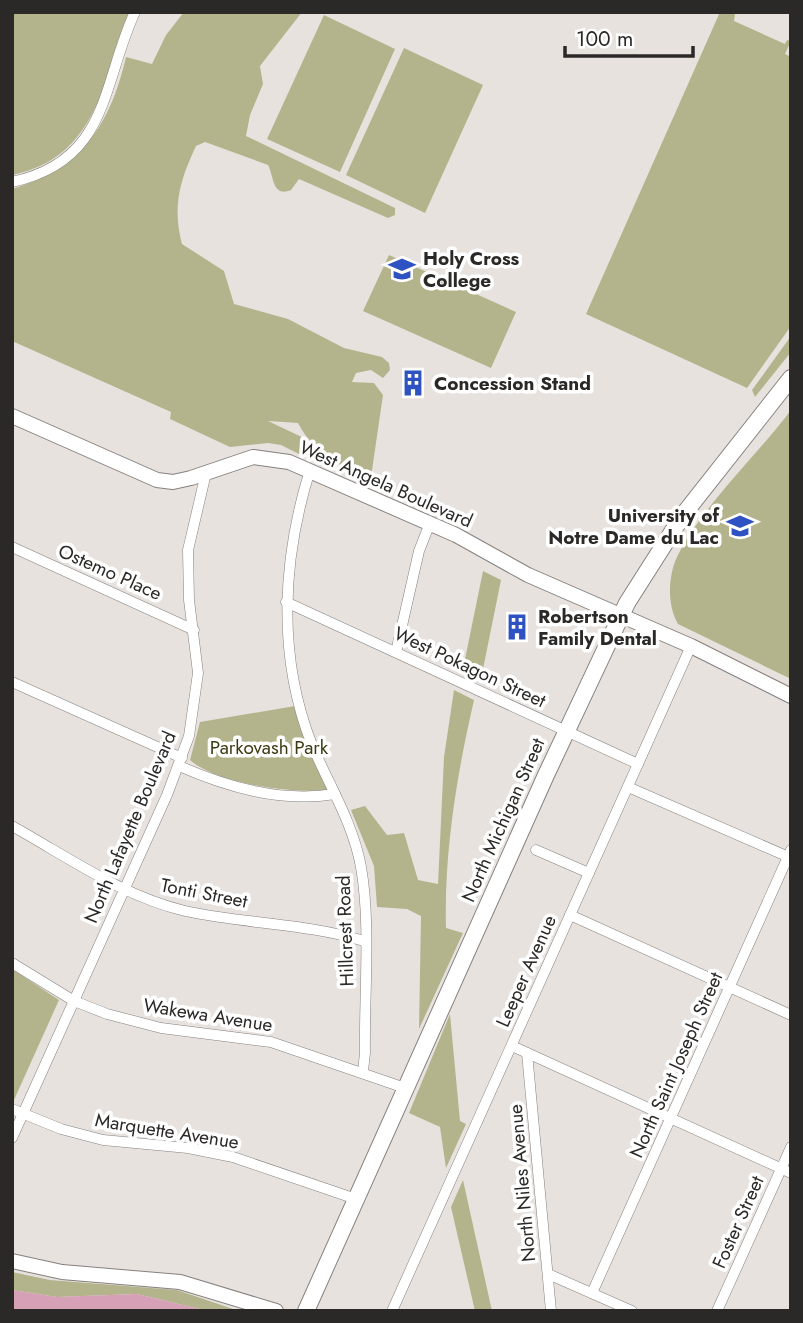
<svg xmlns="http://www.w3.org/2000/svg" width="803" height="1323" font-family="Jost,sans-serif">
<style>
.green{fill:#b4b48c}
.water{fill:#d6a1b6}
.lines{fill:none;stroke-linecap:round;stroke-linejoin:round}
.street-casing{stroke:#86817e;stroke-width:11}
.secondary-casing{stroke:#86817e;stroke-width:16}
.primary-casing{stroke:#86817e;stroke-width:18}
.street{stroke:#fff;stroke-width:10}
.secondary{stroke:#fff;stroke-width:14}
.primary{stroke:#fff;stroke-width:16}
.labels{text-anchor:middle;dominant-baseline:central;stroke-width:7;stroke-linejoin:round;paint-order:stroke}
.poi-label{font-size:19px;font-weight:bold;fill:#2b2928;stroke:#fff;text-anchor:start}
.street-label{font-size:19px;fill:#2b2928;stroke:#fff}
.park-label{font-size:19px;fill:#3c3b12;stroke:#fff}
</style>
<rect width="100%" height="100%" fill="#e8e2df"/>
<!-- green -->
<g class="green">
<path d="M12,12H131C103,78 98,158 12,175Z"/>
<path d="M184,12H302L260,66L263,84L250,115L246,136L395,208V215L388,218L299,179L291,190C272,198 274,176 268,165L205,142L196,146C180,180 172,206 182,244L224,271L234,304L288,319L344,348L382,357L389,363L390,370L383,378L371,370L356,373L352,382L374,383L383,395L371,477C340,468 313,452 298,423L268,421L306,439L311,451L303,456L281,445L268,443L230,447L170,419L171,412L12,341V189C81,168 110,126 126,57L152,64L166,35Z"/>
<path d="M720,12L735,14L734,21L785,44L787,40L791,41L785,54L791,57V326L747,388L586,314Z"/>
<path d="M324,15L395,49L340,172L267,139Z"/>
<path d="M404,48L483,85L425,213L346,175Z"/>
<path d="M389,255L516,312L491,368L363,311Z"/>
<path d="M791,336V352L755,397L752,390Z"/>
<path d="M791,410V679L678,624C666,603 668,572 680,551C705,504 758,454 791,410Z"/>
<path d="M483,571L501,580L481,679L463,669Z"/>
<path d="M454,690L474,700C457,774 444,851 446,928L463,933L419,1029L421,916L407,909L377,907L374,866L351,810L365,806L387,835L404,833L418,880L438,884L444,757Z"/>
<path d="M295,706L305,739L329,790C293,794 217,784 190,760L200,722Z"/>
<path d="M12,969L59,1000L14,1100L12,1099Z"/>
<path d="M450,1014L460,1121L466,1124L446,1168L440,1127L409,1113Z"/>
<path d="M463,1180L492,1311H475L451,1207Z"/>
<path d="M12,1272L50,1280L177,1290L239,1311H208L137,1294L57,1297L12,1290Z"/>
</g>
<!-- water -->
<path class="water" d="M12,1290L57,1297L137,1294L208,1311H12Z"/>
<g class="lines">
<!-- street casing -->
<g class="street-casing">
<g id="street">
<path d="M12,182C110,161 102,82 135,12"/>
<path d="M310,470C282,560 277,656 312,745C329,785 353,823 361,867C371,924 364,994 365,1053L363,1071"/>
<path d="M12,547L194,630"/>
<path d="M286,602L638,764"/>
<path d="M396,652L419,551L430,523"/>
<path d="M12,682L182,758"/>
<path d="M179,766C227,787 281,803 335,794"/>
<path d="M628,787L791,858"/>
<path d="M12,826C68,857 122,896 185,911C245,924 305,923 364,941"/>
<path d="M536,850L589,873"/>
<path d="M570,915L791,1015"/>
<path d="M12,963L74,1001L107,1014L161,1028L271,1042L405,1088"/>
<path d="M512,1046L791,1173"/>
<path d="M527,1053L551,1311"/>
<path d="M12,1109L61,1129L103,1140L188,1148L233,1157L356,1199"/>
<path d="M12,1138L167,795L189,736L198,673L189,600L188,550L206,473"/>
<path d="M548,1274L632,1311"/>
<path d="M592,1293L791,850"/>
<path d="M392,1311L691,646"/>
<path d="M717,1311L791,1147"/>
</g>
</g>
<!-- secondary casing -->
<g class="secondary-casing">
<g id="secondary">
<path d="M12,416L157,480L173,482L191,478L253,457L289,462L456,535L528,575L691,646L791,696"/>
<path d="M12,1261L62,1272L180,1282L276,1311"/>
</g>
</g>
<!-- primary casing -->
<g class="primary-casing">
<path id="primary" d="M306,1311L546,775L627,603L683,515L791,378"/>
</g>
<!-- street -->
<use href="#street" class="street"/>
<!-- secondary -->
<use href="#secondary" class="secondary"/>
<!-- primary -->
<use href="#primary" class="primary"/>
</g>
<!-- icons -->
<defs>
<g id="university-bare" transform="scale(2.1)"><path d="M0-5L7-2L0 1L-7-2ZM-4 1L0 2.5L4 1V4Q0 6-4 4Z" fill="#2f52c2" stroke="#fff" stroke-width="2.5" paint-order="stroke"/></g>
<g id="building-bare" transform="scale(2.1)"><path d="M-4-6H4V6H1V3H-1V6H-4ZM-2.5-4.3h1.7v1.8h-1.7ZM.8-4.3h1.7v1.8H.8ZM-2.5-1h1.7V.8h-1.7ZM.8-1h1.7V.8H.8Z" fill="#2f52c2" stroke="#fff" stroke-width="2.5" paint-order="stroke"/></g>
</defs>
<g fill-rule="evenodd">
<use href="#university-bare" x="402" y="269"/>
<use href="#building-bare" x="413" y="383"/>
<use href="#university-bare" x="740" y="526"/>
<use href="#building-bare" x="517" y="627"/>
</g>
<g class="labels">
<!-- poi labels -->
<g class="poi-label">
<text x="423" y="258">Holy Cross<tspan x="423" dy="22">College</tspan></text>
<text x="434" y="383">Concession Stand</text>
<text x="719" y="515" text-anchor="end">University of<tspan x="719" dy="22">Notre Dame du Lac</tspan></text>
<text x="538" y="616">Robertson<tspan x="538" dy="22">Family Dental</tspan></text>
</g>
<!-- street labels -->
<g class="street-label">
<text transform="translate(386 484) rotate(24)">West Angela Boulevard</text>
<text transform="translate(110 572) rotate(24)">Ostemo Place</text>
<text transform="translate(470 667) rotate(25)">West Pokagon Street</text>
<text transform="translate(503 820) rotate(-66)">North Michigan Street</text>
<text transform="translate(130 827) rotate(-67)">North Lafayette Boulevard</text>
<text transform="translate(204 893) rotate(11)">Tonti Street</text>
<text transform="translate(345 931) rotate(-92)">Hillcrest Road</text>
<text transform="translate(526 971) rotate(-66)">Leeper Avenue</text>
<text transform="translate(208 1015) rotate(9)">Wakewa Avenue</text>
<text transform="translate(676 1065) rotate(-66)">North Saint Joseph Street</text>
<text transform="translate(167 1131) rotate(9)">Marquette Avenue</text>
<text transform="translate(522 1183) rotate(-95)">North Niles Avenue</text>
<text transform="translate(738 1222) rotate(-66)">Foster Street</text>
</g>
<!-- park labels -->
<g class="park-label">
<text x="269" y="747">Parkovash Park</text>
</g>
</g>
<!-- border -->
<rect width="803" height="1323" fill="none" stroke="#2b2928" stroke-width="28"/>
<!-- scale -->
<path d="M565 46v10h128v-10" fill="none" stroke="#2b2928" stroke-width="3.5"/>
<text x="576" y="46" font-size="21" fill="#2b2928" stroke="#ffffff" stroke-width="5" paint-order="stroke">100 m</text>
</svg>
